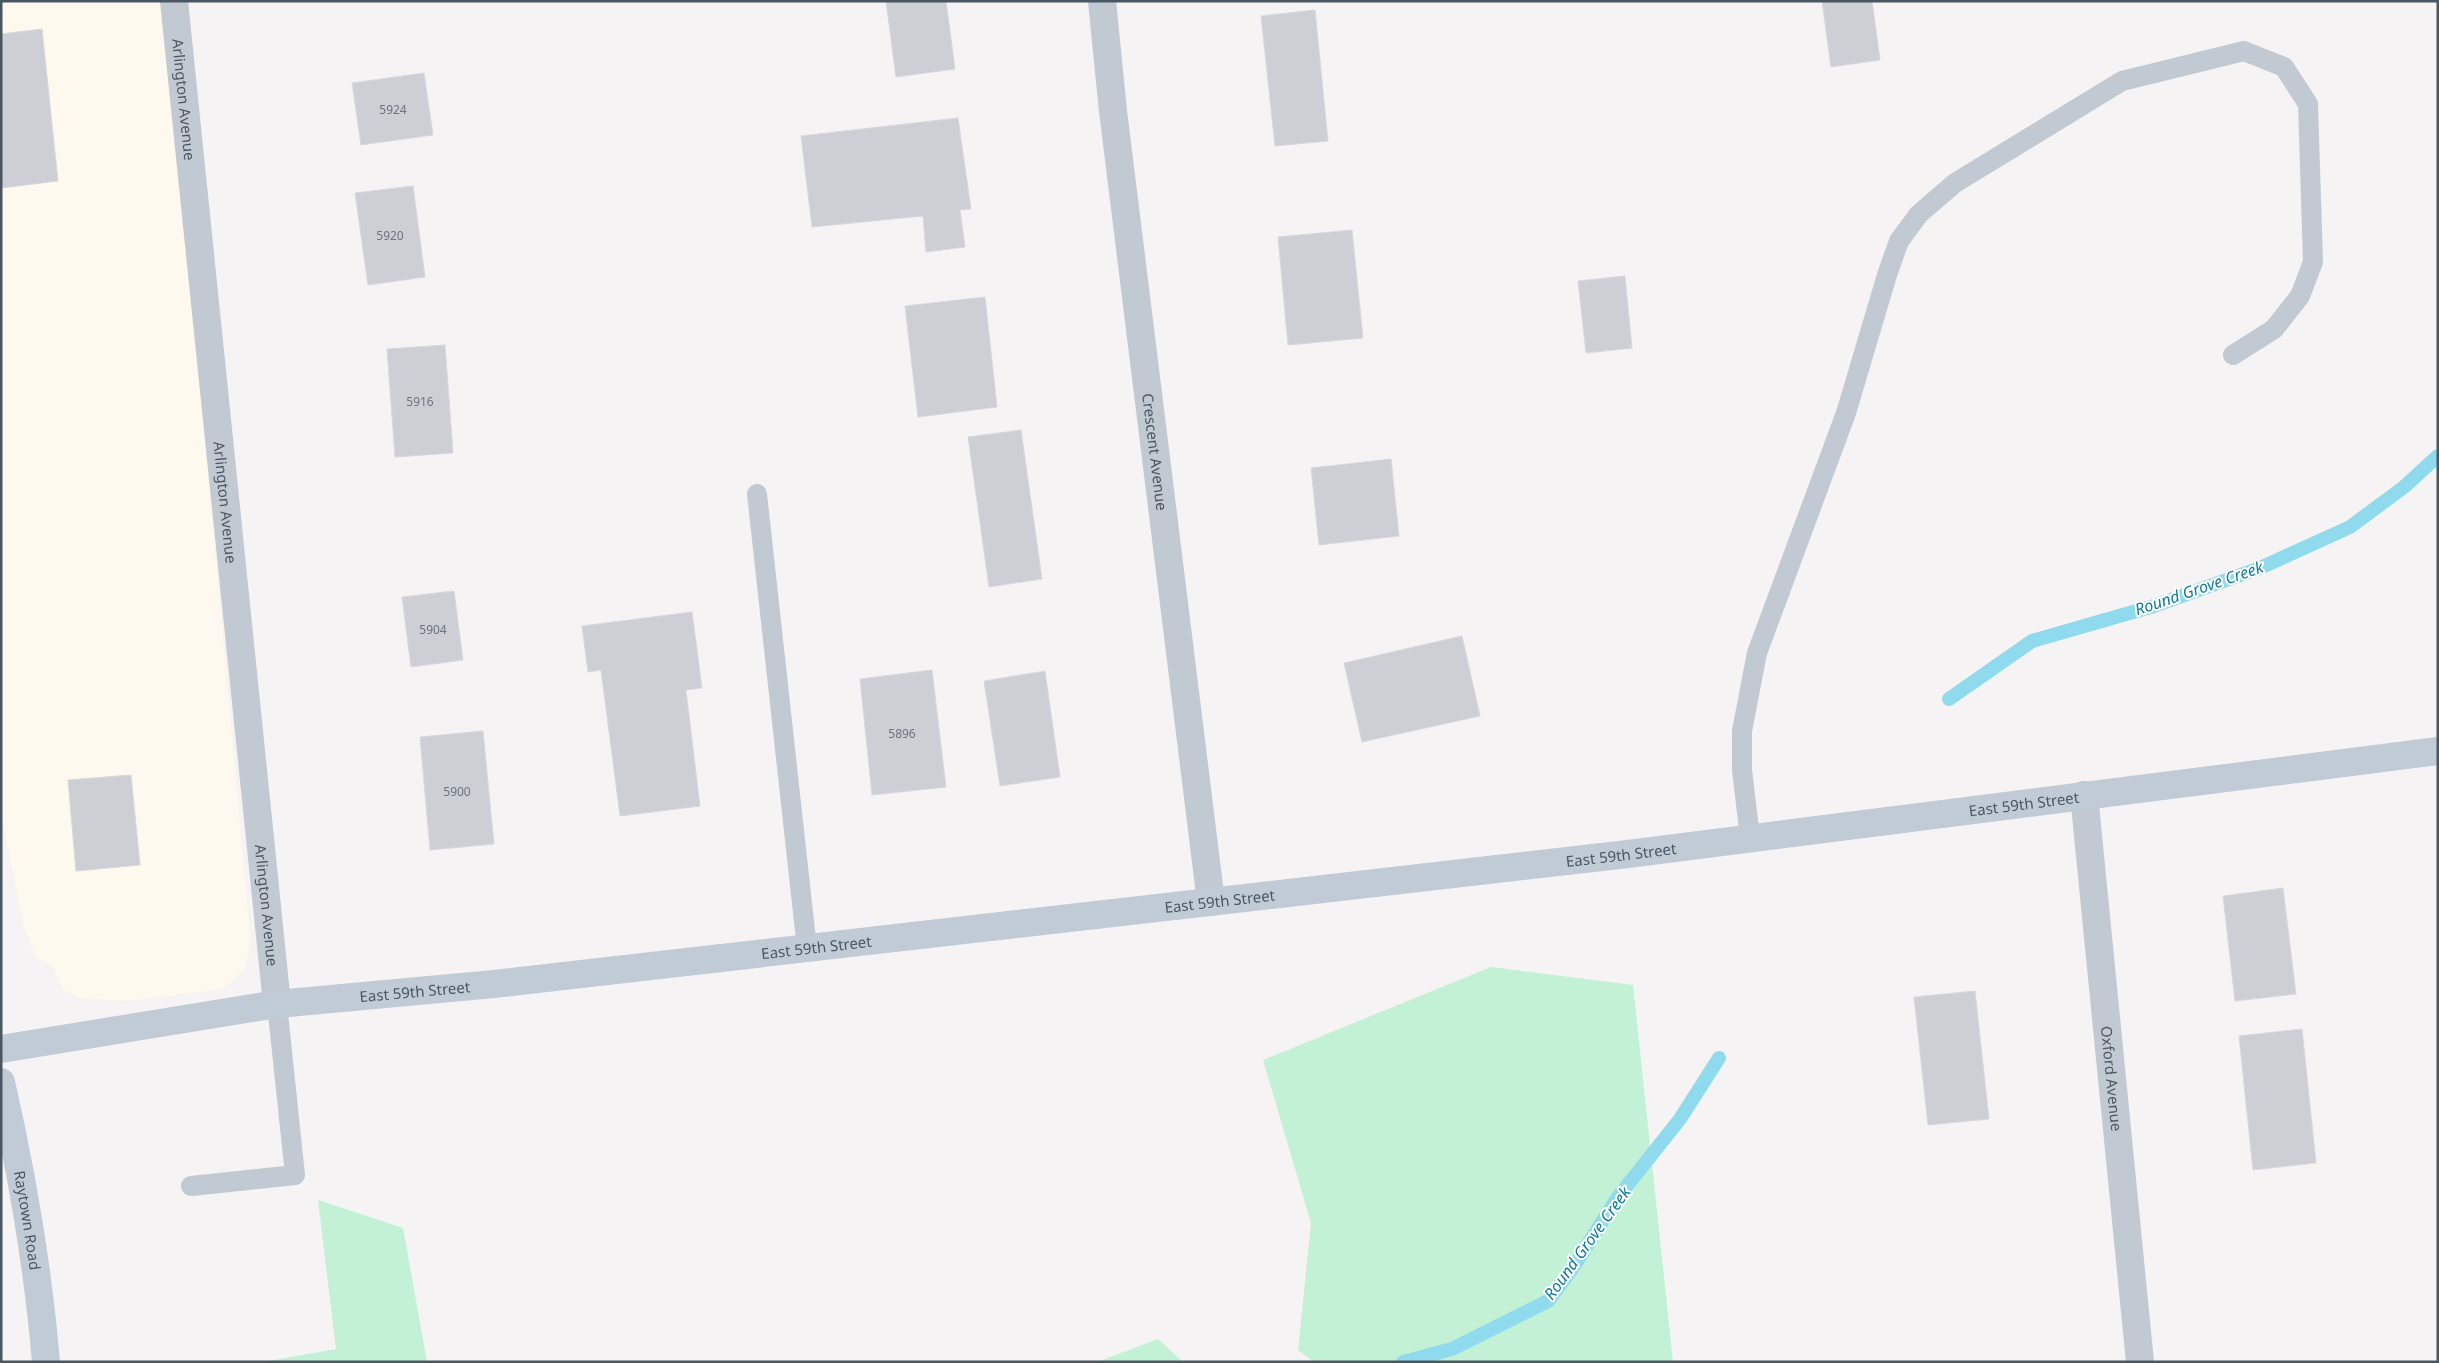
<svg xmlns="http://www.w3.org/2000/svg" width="2439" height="1363" font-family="'Noto Sans',sans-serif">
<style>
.commercial{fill:#fdf9ef}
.green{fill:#c3f1d5}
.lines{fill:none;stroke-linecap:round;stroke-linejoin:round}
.stream{stroke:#90daee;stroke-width:14}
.building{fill:#cdcfd5;stroke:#d7d9de}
.lane{stroke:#c1cad2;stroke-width:20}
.street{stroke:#c1cad2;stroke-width:28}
.secondary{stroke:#c1cbd6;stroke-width:28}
.labels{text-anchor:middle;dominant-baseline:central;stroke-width:4;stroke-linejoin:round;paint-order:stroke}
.number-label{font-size:12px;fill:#6b747e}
.street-label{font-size:15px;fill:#4a5661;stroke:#fff}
.water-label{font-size:16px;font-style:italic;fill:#0c7c9b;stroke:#fff}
</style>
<rect width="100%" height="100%" fill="#f5f3f3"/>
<!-- commercial -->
<path class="commercial" d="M1,1H165L250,936L248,957L243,971L223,989L126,1001L80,998L63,989L52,965L36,958L24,927L1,814Z"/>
<!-- green -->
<g class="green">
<path d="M1491,967L1633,985L1673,1362H1314L1298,1350L1311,1223L1263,1060Z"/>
<path d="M318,1200L403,1228L427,1362H263L336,1349Z"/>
<path d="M1158,1339L1183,1362H1097Z"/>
</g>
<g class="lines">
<!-- stream -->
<g class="stream">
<path d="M1949,699L2032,641L2154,606L2260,568L2350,527L2404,487L2438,456"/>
<path d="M1403,1362L1452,1349L1548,1301L1574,1266L1618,1197L1680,1119L1719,1058"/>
</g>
</g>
<!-- building -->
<g class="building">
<path d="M886,1H946L955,69L896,77Z"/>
<path d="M1822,1H1872L1880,60L1831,67Z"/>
<path d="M1315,10L1328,141L1275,146L1261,16Z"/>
<path d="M42,29L58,181L1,188V34Z"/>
<path d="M424,73L433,135L361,145L352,83Z"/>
<path d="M958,118L971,209L960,210L965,247L926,252L923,216L812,227L801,136Z"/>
<path d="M413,186L425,277L368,285L355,193Z"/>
<path d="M1352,230L1363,338L1288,345L1278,237Z"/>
<path d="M1625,276L1632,348L1586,353L1578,281Z"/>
<path d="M985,297L997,407L918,417L905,306Z"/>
<path d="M445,345L453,453L395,457L387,349Z"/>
<path d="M1021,430L1042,579L989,587L968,437Z"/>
<path d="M1391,459L1399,536L1319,545L1311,468Z"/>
<path d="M454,591L463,660L411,667L402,597Z"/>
<path d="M692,612L702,688L686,690L700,806L620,816L601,670L588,672L582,626Z"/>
<path d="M1462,636L1480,716L1362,742L1344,663Z"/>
<path d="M932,670L946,787L872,795L860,679Z"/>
<path d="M1045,671L1060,777L1000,786L984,681Z"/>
<path d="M483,731L494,844L430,850L420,737Z"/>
<path d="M131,775L140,865L76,871L68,780Z"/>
<path d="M2283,888L2296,994L2235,1001L2223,896Z"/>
<path d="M1975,991L1989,1119L1928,1125L1914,997Z"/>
<path d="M2302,1029L2316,1163L2253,1170L2239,1036Z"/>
</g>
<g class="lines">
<!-- lane -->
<g class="lane">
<path d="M757,494L807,949"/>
<path d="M1750,838L1742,770V731L1757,653L1846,413L1887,275L1899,241L1919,214L1955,183L2122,81L2244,51L2284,67L2308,104L2313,262L2300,296L2274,329L2233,355"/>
<path d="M191,1186L295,1175L277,1004"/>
</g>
<!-- street -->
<g class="street">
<path id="s1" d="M174,1L277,1004"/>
<path id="s2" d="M1102,1L1113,111L1211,902"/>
<path id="s3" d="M2084,795L2140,1362"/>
</g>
<!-- secondary -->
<g class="secondary">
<path id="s4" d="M1,1049L277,1004L494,984L1628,854L2438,751"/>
<path id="s5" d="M1,1082C22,1174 38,1267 46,1362"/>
</g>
</g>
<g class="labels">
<!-- number labels -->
<g class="number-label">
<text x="393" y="109">5924</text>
<text x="390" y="235">5920</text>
<text x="420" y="401">5916</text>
<text x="433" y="629">5904</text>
<text x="902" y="733">5896</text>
<text x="457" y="791">5900</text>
</g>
<!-- street labels -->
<g class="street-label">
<text stroke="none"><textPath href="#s1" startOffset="99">Arlington Avenue</textPath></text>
<text stroke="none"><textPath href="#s2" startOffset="454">Crescent Avenue</textPath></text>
<text stroke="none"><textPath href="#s1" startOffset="504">Arlington Avenue</textPath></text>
<text stroke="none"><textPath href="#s4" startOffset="2038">East 59th Street</textPath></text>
<text stroke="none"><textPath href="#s4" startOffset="1632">East 59th Street</textPath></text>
<text stroke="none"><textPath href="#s4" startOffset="1228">East 59th Street</textPath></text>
<text stroke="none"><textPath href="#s1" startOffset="909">Arlington Avenue</textPath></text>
<text stroke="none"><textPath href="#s4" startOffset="822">East 59th Street</textPath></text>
<text stroke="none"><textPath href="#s4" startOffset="418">East 59th Street</textPath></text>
<text stroke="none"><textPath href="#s3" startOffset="285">Oxford Avenue</textPath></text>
<text stroke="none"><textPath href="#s5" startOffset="141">Raytown Road</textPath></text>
</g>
<!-- water labels -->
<g class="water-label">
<text transform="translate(2199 588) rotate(-19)">Round Grove Creek</text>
<text transform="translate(1587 1243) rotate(-54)">Round Grove Creek</text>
</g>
</g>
<!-- border -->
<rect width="2439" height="1363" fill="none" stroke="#4a5661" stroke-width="5"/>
</svg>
